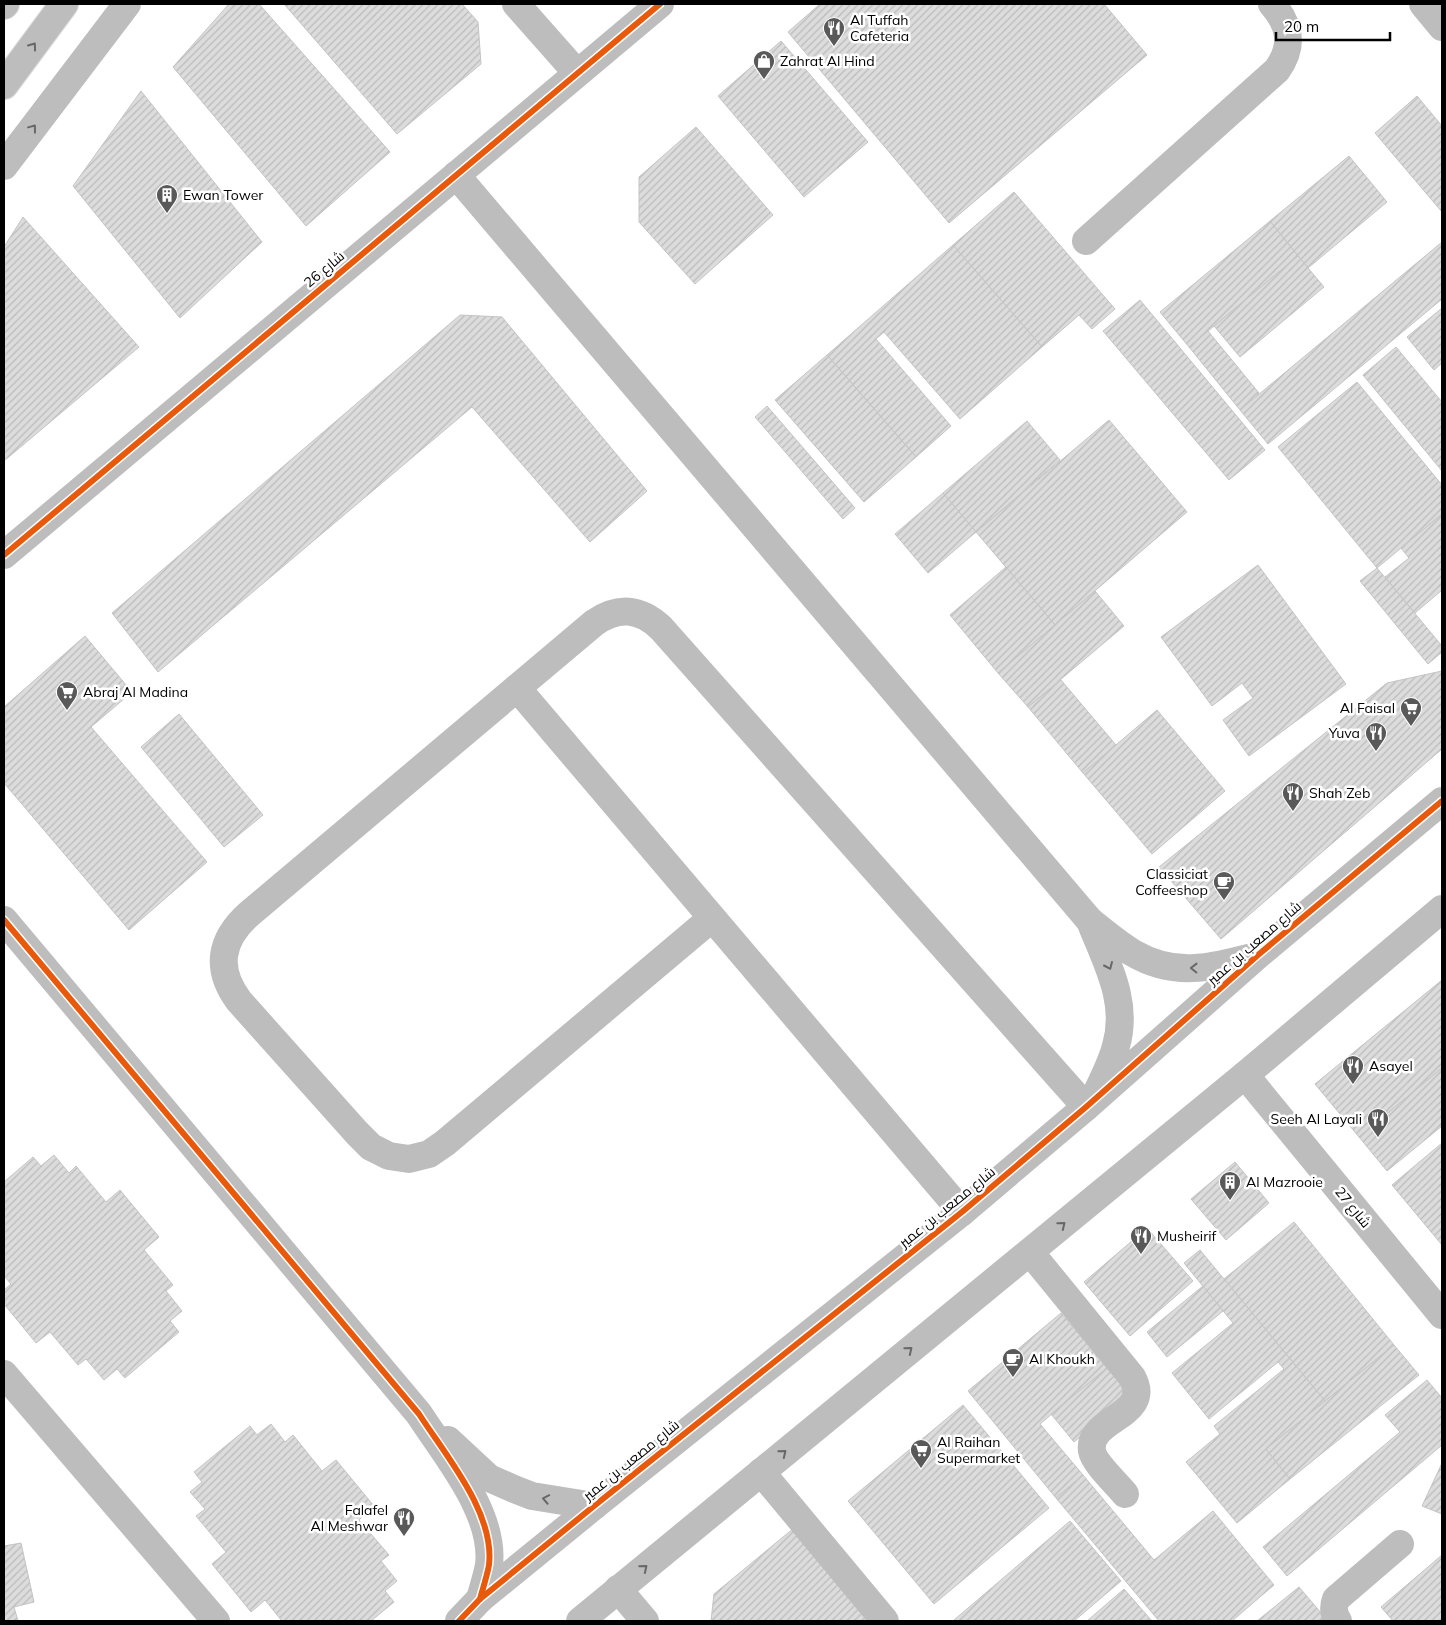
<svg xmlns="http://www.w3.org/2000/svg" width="1446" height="1625" font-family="Mulish,Cairo,sans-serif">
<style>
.building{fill:url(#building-hatch);stroke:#c4c4c4}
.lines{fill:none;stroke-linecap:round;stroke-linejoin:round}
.major-casing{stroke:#dbdbdb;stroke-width:30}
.minor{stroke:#bdbdbd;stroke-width:28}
.major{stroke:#bdbdbd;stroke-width:28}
.cycleway-casing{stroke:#fff;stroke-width:9}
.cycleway{stroke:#e8590c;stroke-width:6}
.oneway{stroke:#686868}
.labels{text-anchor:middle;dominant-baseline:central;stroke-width:5;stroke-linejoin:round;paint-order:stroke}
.poi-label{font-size:14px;fill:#000;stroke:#fff;text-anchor:start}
.street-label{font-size:14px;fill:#000;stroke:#fff}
</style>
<defs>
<pattern id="building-hatch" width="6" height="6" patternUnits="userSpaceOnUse" patternTransform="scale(1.25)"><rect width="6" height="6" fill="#dcdcdc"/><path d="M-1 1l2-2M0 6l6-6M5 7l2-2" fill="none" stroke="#bbb"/></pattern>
</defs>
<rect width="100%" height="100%" fill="#fff"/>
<!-- building -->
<g class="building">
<path d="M229,4H259L390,152L306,226L173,67Z"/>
<path d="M284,4H462L478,22L481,64L397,134Z"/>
<path d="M820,4H1104L1147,55L949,223L788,32Z"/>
<path d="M781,41L868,142L804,197L718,96Z"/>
<path d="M141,91L262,242L180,318L73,186Z"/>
<path d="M1417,96L1442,126V212L1375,133Z"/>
<path d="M696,127L773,215L695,284L639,222V177Z"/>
<path d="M1349,156L1387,202L1308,268L1270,221Z"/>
<path d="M1014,192L1115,309L1092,329L1079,315L1042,347L953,245Z"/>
<path d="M23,217L139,347L4,461V247Z"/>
<path d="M1270,221L1298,256L1189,347L1160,312Z"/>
<path d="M1442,242V299L1268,444L1240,410Z"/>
<path d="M953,245L1042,347L960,419L884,332L876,339L951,426L916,457L827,355Z"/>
<path d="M1298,256L1324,287L1240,357L1214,326Z"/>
<path d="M1140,300L1265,450L1229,480L1103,331Z"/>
<path d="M1442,308V363L1434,370L1407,337Z"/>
<path d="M460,315L502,317L647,491L590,542L472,407L158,672L112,613Z"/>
<path d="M1208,331L1259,393L1240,410L1189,347Z"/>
<path d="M1396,347L1442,402V471L1363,375Z"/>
<path d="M827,355L916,457L864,502L775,400Z"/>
<path d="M1357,382L1442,485V514L1377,568L1278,447Z"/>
<path d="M767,406L855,508L843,519L755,417Z"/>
<path d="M1109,420L1187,512L1055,625L976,532Z"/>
<path d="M1027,421L1060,460L976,532L943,493Z"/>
<path d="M943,493L976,532L928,573L895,534Z"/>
<path d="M1442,514V590L1415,613L1385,577L1409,558L1401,548Z"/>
<path d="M1258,565L1346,684L1249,756L1223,720L1253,698L1242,683L1212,706L1161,637Z"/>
<path d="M1006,567L1055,625L998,673L950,615Z"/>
<path d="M1377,568L1442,646V652L1428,664L1360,581Z"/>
<path d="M1095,591L1124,626L1028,707L998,673Z"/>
<path d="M85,636L132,692L91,727L207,862L129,930L4,783V707Z"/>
<path d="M1442,671V749L1221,939L1159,867L1387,683Z"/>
<path d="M1061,680L1116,745L1083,773L1028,707Z"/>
<path d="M1157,710L1225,791L1152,854L1083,773Z"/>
<path d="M179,714L263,815L224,847L141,747Z"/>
<path d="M1442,980V1068L1359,1137L1315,1084Z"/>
<path d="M1442,1068V1126L1387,1171L1359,1137Z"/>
<path d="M1442,1143V1245L1392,1185Z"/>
<path d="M54,1155L69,1173L76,1166L106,1202L120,1190L159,1237L144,1250L173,1285L166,1291L182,1311L170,1321L179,1332L125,1378L117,1369L104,1380L86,1359L78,1365L50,1332L36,1343L4,1304V1290L11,1284L4,1276V1182L33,1157L41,1166Z"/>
<path d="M1235,1162L1269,1203L1226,1240L1191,1199Z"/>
<path d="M1294,1222L1394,1345L1325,1401L1224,1279Z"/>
<path d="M1147,1228L1193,1281L1130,1336L1084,1282Z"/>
<path d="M1200,1250L1325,1401L1266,1449L1290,1479L1237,1523L1186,1462L1220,1434L1214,1426L1284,1369L1278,1362L1209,1419L1172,1373L1233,1323L1184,1263Z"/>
<path d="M1203,1286L1223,1311L1167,1357L1147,1332Z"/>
<path d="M1061,1313L1107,1368L1040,1424L1083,1475L1056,1498L968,1391Z"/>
<path d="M1394,1345L1419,1375L1290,1479L1266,1449Z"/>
<path d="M1107,1368L1130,1395L1074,1442L1051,1414Z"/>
<path d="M1427,1380L1442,1398V1445L1287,1576L1263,1547L1400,1432L1385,1415Z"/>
<path d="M963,1405L1049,1508L934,1604L848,1501Z"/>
<path d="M271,1424L285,1442L293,1435L322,1471L336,1460L374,1506L359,1520L389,1555L381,1561L397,1581L385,1591L394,1602L371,1621H282L265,1600L251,1612L212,1564L226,1552L196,1516L205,1509L190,1492L202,1482L194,1472L250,1426L257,1435Z"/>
<path d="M1442,1463V1514L1422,1506Z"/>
<path d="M1083,1475L1154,1560L1213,1511L1274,1585L1232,1621H1159L1056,1498Z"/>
<path d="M1070,1521L1121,1581L1074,1621H955L954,1620Z"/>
<path d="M800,1523L882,1621H711L714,1594Z"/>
<path d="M21,1543L34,1602L14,1607L18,1621H4V1546Z"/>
<path d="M1442,1555V1621H1393L1381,1607Z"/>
<path d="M1299,1587L1328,1621H1257Z"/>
<path d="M1124,1589L1152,1621H1087Z"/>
</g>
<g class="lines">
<!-- major casing -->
<g class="major-casing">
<g id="major">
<path d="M4,5L5,4"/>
<path d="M4,85L64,4"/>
</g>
</g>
<!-- minor -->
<g class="minor">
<path d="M516,4L577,73"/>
<path d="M1423,4L1442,27"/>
<path d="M4,166L127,4"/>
<path d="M456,175L1090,921C1104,932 1118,944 1133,953C1174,977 1209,968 1252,957"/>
<path d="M1086,241L1277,70C1294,46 1291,26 1272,4"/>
<path d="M4,555L660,4"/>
<path d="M517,688L962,1212"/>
<path d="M712,918L445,1143L429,1154L409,1159L389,1156L371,1147L357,1133L239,1001C215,969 220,940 249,914L594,623C618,606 640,608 661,628L1086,1107"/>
<path d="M4,920L419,1414C446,1456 495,1513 489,1565C487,1576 483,1588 480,1599"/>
<path d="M1090,921C1106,962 1129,1001 1116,1046C1112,1062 1104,1077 1097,1092"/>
<path d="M1245,1075L1442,1315"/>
<path d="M1030,1252L1132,1377C1154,1417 1087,1417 1092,1451C1094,1463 1117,1484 1125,1494"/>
<path d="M4,1374L216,1621"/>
<path d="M448,1440L489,1478L514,1489L532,1496L594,1506"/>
<path d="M761,1472L885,1621"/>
<path d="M618,1589L645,1621"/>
<path d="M459,1621L480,1599L594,1506L962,1212L1086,1107L1258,955L1442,801"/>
<path d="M580,1621L1245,1075L1442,909"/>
<path d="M1338,1621C1333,1613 1333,1607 1336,1599L1400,1544"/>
</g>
<!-- major -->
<use href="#major" class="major"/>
<!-- cycleway casing -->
<g class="cycleway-casing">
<g id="cycleway">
<path d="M4,555L660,4"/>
<path d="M4,920L419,1414C446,1456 495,1513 489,1565C487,1576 483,1588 480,1599"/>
<path d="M459,1621L480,1599L594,1506L962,1212L1086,1107L1258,955L1442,801"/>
</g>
</g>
<!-- cycleway -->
<use href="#cycleway" class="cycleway"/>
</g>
<!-- one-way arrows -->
<defs><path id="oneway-chevron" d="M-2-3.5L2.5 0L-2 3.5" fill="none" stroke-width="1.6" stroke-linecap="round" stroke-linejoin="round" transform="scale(1.25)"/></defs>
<g class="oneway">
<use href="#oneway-chevron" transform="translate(33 46) rotate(-54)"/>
<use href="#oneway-chevron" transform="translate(33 128) rotate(-53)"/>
<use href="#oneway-chevron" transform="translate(1109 966) rotate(66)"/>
<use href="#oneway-chevron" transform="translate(1194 968) rotate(-179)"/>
<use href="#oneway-chevron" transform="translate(1062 1225) rotate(-39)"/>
<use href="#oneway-chevron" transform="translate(909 1350) rotate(-39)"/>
<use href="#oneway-chevron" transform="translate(783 1453) rotate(-39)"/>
<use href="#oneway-chevron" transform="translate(546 1499) rotate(-169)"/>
<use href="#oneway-chevron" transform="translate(644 1568) rotate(-40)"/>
</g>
<!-- icons -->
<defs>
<g id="restaurant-pin" transform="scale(1.125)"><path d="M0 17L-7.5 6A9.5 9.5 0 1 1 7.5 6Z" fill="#595959" stroke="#fff"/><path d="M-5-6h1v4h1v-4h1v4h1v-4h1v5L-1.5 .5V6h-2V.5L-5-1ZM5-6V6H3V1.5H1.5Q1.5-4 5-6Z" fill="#fff"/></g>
<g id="shop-pin" transform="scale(1.125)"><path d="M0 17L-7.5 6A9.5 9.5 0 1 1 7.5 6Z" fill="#595959" stroke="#fff"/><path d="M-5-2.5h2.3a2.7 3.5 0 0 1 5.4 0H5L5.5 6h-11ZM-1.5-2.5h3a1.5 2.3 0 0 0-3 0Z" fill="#fff"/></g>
<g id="building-pin" transform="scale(1.125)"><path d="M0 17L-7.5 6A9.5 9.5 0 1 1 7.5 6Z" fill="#595959" stroke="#fff"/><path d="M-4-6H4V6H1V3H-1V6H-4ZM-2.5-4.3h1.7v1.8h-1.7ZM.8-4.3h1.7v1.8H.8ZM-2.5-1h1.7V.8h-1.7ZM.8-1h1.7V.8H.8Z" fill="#fff"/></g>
<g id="supermarket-pin" transform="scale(1.125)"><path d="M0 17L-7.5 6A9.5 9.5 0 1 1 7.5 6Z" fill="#595959" stroke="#fff"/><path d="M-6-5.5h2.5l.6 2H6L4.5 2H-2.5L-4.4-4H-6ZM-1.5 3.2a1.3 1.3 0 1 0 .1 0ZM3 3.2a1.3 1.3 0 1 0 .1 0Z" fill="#fff"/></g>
<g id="cafe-pin" transform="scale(1.125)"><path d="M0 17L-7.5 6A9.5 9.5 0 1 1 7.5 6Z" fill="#595959" stroke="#fff"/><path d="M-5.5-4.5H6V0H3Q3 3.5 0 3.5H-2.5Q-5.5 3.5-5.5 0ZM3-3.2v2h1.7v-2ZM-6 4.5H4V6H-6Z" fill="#fff"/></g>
</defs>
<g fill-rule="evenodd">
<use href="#restaurant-pin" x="834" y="28"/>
<use href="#shop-pin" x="764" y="61"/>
<use href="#building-pin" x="167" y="195"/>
<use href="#supermarket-pin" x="67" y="692"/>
<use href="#supermarket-pin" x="1411" y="708"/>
<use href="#restaurant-pin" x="1376" y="733"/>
<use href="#restaurant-pin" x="1293" y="793"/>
<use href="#cafe-pin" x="1224" y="882"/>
<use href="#restaurant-pin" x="1353" y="1066"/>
<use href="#restaurant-pin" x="1378" y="1119"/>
<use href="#building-pin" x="1230" y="1182"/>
<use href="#restaurant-pin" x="1141" y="1236"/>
<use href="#cafe-pin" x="1013" y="1359"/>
<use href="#supermarket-pin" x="921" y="1450"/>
<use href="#restaurant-pin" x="404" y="1518"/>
</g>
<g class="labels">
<!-- poi labels -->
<g class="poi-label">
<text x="850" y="20">Al Tuffah<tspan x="850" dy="16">Cafeteria</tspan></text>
<text x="780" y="61">Zahrat Al Hind</text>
<text x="183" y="195">Ewan Tower</text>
<text x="83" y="692">Abraj Al Madina</text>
<text x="1395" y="708" text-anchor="end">Al Faisal</text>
<text x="1360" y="733" text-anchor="end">Yuva</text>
<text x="1309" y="793">Shah Zeb</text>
<text x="1208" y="874" text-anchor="end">Classiciat<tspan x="1208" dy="16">Coffeeshop</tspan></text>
<text x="1369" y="1066">Asayel</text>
<text x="1362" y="1119" text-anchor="end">Seeh Al Layali</text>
<text x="1246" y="1182">Al Mazrooie</text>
<text x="1157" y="1236">Musheirif</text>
<text x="1029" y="1359">Al Khoukh</text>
<text x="937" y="1442">Al Raihan<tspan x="937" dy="16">Supermarket</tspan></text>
<text x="388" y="1510" text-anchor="end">Falafel<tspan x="388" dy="16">Al Meshwar</tspan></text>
</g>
<!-- street labels -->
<g class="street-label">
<text transform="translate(324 269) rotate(-40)">شارع 26</text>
<text transform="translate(1254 943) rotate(-41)">شارع مصعب بن عمير</text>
<text transform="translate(947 1207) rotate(-39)">شارع مصعب بن عمير</text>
<text transform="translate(1353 1207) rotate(51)">شارع 27</text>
<text transform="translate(631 1460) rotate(-39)">شارع مصعب بن عمير</text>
</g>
</g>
<!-- border -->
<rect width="1446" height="1625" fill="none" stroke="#000000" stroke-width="10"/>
<!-- scale -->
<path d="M1276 32v8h114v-8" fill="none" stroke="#000000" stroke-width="2.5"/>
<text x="1284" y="32" font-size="15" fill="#000000" stroke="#ffffff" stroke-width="4" paint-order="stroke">20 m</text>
</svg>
